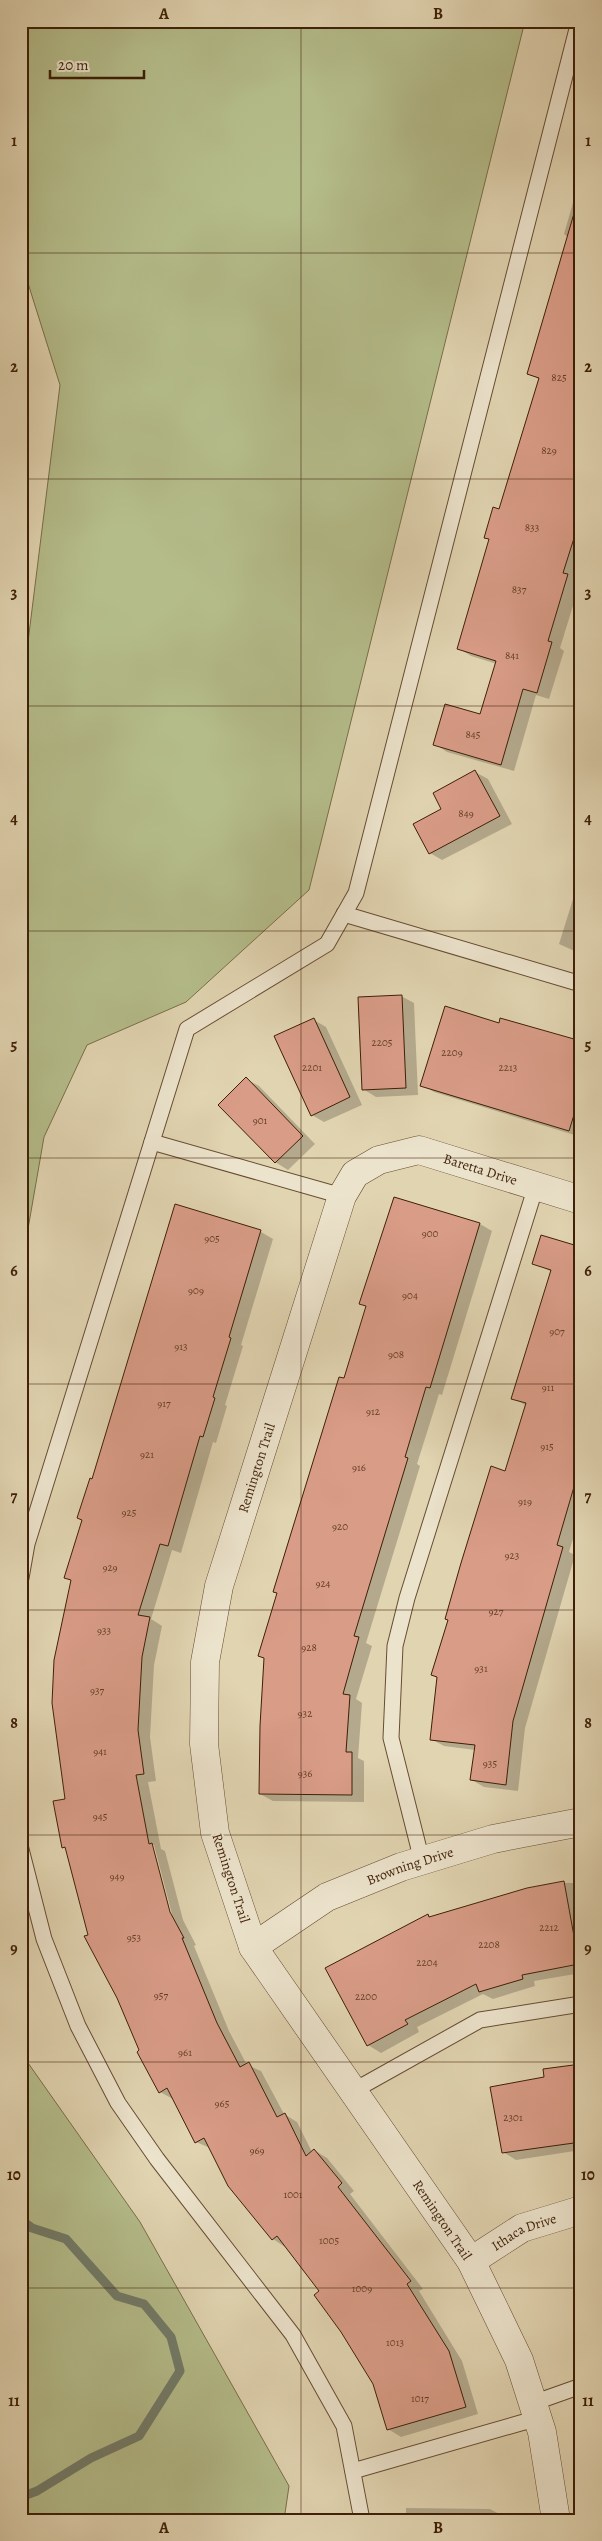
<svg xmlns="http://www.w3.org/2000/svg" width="602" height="2541" font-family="Alegreya,serif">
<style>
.green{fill:#b4bc8a;stroke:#796e48}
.shadow{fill:#0003;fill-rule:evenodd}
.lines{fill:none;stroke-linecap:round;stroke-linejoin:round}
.stream{stroke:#727b69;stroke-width:9}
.building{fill:#d99c87;stroke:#3e1f07}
.service-casing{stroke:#674c32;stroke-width:17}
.minor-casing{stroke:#674c32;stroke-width:29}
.service{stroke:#ece3cc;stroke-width:15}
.minor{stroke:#ece3cc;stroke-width:28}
.grid{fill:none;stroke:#3e1f07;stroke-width:1;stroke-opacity:0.55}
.labels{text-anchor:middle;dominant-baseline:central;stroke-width:4;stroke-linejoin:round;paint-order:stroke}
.number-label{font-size:11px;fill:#653e27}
.street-label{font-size:14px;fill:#3e1f07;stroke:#ece3cc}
.neatline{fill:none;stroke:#3e1f07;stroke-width:2}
.grid-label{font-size:16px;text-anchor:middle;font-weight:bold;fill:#3e1f07}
</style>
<rect width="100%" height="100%" fill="#e1d4b1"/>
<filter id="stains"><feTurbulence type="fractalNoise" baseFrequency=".004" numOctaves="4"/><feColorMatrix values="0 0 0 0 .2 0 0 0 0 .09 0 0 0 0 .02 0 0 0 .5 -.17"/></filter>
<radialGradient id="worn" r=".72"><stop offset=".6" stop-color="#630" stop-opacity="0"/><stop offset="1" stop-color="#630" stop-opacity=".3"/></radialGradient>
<!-- green -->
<g class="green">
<path d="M21,21H525L309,890L186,1002L87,1045L44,1137L21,1269V698L60,385L21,261Z"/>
<path d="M21,2053L140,2222L289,2486L284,2520H21Z"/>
</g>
<!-- shadow -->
<g class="shadow">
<path d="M581,175V562L576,580L580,583L560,648L564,651L549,699L536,695L514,771L447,752L435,744L481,715L497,664L471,656L458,648L490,540L486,537L500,510L540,380L528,373L568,237L564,234Z"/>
<path d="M475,772L488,779L512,824L442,860L430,853L443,809Z"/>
<path d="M579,880H581V954L559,944Z"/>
<path d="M401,996L414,1003L418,1095L376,1097L363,1089Z"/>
<path d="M314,1020L326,1027L362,1105L324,1122L312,1115Z"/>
<path d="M500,1024L581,1042V1137L434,1092L422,1085Z"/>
<path d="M246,1079L259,1086L315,1144L288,1170L275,1162Z"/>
<path d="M395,1198L480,1224L492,1231L442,1395L439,1394L417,1464L420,1466L366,1643L372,1646L356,1699L362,1703L358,1758L364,1761V1802L273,1801L260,1794L345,1380L367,1307L361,1304Z"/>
<path d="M176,1206L261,1232L273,1239L241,1345L243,1346L225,1405L227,1406L216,1443L213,1442L181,1553L172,1550L151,1619L162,1626L154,1665L150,1737L156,1781L148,1782L161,1849L165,1851L183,1920L196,1945L194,1946L229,2031L247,2065L261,2071L284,2114L297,2122L312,2152L314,2150L327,2158L354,2191L350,2194L423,2289L419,2291L462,2361L478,2414L401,2437L388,2429L374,2384L321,2291L285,2247L273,2239L210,2148L196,2142L173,2099L160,2092L89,1935L66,1849L63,1847L72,1581L66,1577ZM151,1845H154L173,1918L171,1919Z"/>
<path d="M581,1249V1513L569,1552L575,1555L525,1728L518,1791L484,1787L472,1780L475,1750L444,1746L431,1739L438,1678L432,1675L506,1472L525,1405L513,1398L552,1272L533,1263Z"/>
<path d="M564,1883H581V1973L534,1981L535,1986L493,1999L483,1994L417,2027L419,2032L381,2053L368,2045L327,1969L428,1915L431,1917Z"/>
<path d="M581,2065V2150L516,2160L503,2152L545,2078Z"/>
<path d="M406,2508L490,2509L503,2516V2520H406Z"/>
</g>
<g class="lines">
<!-- stream -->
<path class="stream" d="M21,2220L32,2228L66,2239L117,2296L144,2304L171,2337L180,2371L139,2436L91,2458L37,2491L21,2497"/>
</g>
<!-- building -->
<g class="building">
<path d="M575,210L581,211V516L563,573L568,574L548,641L552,642L537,693L523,689L501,765L433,745L445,704L480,714L496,661L457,649L489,539L484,538L493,507L499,509L539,378L527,374Z"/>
<path d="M475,770L500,816L429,854L413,824L441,809L433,793Z"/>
<path d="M402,995L406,1088L362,1090L358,997Z"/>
<path d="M445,1006L499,1023L500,1018L581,1041V1092L569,1131L420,1086Z"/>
<path d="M314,1018L350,1097L311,1116L274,1036Z"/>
<path d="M246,1077L303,1136L275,1163L218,1105Z"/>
<path d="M394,1197L480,1223L430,1388L426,1387L405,1457L408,1458L354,1636L359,1637L343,1694L350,1695L346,1752H352V1795L259,1794L260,1726L264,1658L258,1656L277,1593L273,1592L339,1377L344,1378L366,1306L359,1304Z"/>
<path d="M175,1204L261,1230L229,1337L231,1338L213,1397L215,1398L203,1437L200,1436L168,1546L160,1544L138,1615L150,1617L142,1657L138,1730L144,1774L136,1775L149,1844L152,1843L170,1912L184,1938H182L217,2023L240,2067L249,2062L277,2117L285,2113L306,2156L314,2149L342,2183L338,2187L411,2281L407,2284L449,2351L466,2407L387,2430L373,2384L341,2332L314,2295L319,2291L277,2236L272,2240L228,2186L204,2138L195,2143L167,2088L159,2093L137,2052L139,2050L117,1998L84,1936L88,1935L65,1847L62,1848L53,1801L65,1799L52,1703L54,1660L71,1580L64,1578L82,1520L77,1518L90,1478L92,1479Z"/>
<path d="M541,1235L581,1247V1481L576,1480L557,1545L563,1547L513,1721L506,1785L470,1780L475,1745L430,1740L437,1677L431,1675L448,1620L445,1619L461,1563L491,1466L505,1471L526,1403L511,1399L551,1270L532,1264Z"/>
<path d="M564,1881L579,1964L522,1975L523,1979L479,1992L476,1984L405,2020L408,2024L367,2046L325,1968L428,1914L429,1917L527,1888Z"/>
<path d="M581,2064V2142L502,2153L490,2087L544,2077L543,2069Z"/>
</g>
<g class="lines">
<!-- service casing -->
<g class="service-casing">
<g id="service">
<path d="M344,914L581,984"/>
<path d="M152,1142L342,1196"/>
<path d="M21,1578L27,1544L187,1029L327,944L356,893L579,21"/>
<path d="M21,1849L44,1939L78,2026L118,2103L157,2159L293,2335L344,2426L362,2520"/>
<path d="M422,1861L391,1738L395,1646L407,1598L536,1186"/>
<path d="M353,2091L480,2020L581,2004"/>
<path d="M533,2403L581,2386"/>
<path d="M353,2471L538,2418"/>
</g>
</g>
<!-- minor casing -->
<g class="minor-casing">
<g id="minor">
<path id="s1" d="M253,1947L327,1897L401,1867L493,1839L581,1822"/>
<path id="s2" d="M471,2261L522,2228L581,2210"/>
<path id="s3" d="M556,2520L542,2432L519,2360L471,2261L253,1947L215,1833L204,1744L205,1662L219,1586L342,1196L355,1174L379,1160L419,1150L581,1200"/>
</g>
</g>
<!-- service -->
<use href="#service" class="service"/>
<!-- minor -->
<use href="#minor" class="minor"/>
</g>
<!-- grid -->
<path class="grid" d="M301,21V2520M21,253H581M21,479H581M21,706H581M21,931H581M21,1158H581M21,1384H581M21,1610H581M21,1835H581M21,2062H581M21,2288H581"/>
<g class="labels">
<!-- number labels -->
<g class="number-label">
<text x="559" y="377">825</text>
<text x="549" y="450">829</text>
<text x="532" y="527">833</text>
<text x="519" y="589">837</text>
<text x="512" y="655">841</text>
<text x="473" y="734">845</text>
<text x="466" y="813">849</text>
<text x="382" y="1042">2205</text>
<text x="452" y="1052">2209</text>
<text x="312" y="1067">2201</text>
<text x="508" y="1067">2213</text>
<text x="260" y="1120">901</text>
<text x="430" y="1233">900</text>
<text x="212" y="1238">905</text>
<text x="196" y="1290">909</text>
<text x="410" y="1295">904</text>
<text x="557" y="1331">907</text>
<text x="181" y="1346">913</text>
<text x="396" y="1354">908</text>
<text x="548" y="1387">911</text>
<text x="164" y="1403">917</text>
<text x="373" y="1411">912</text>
<text x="547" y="1446">915</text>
<text x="147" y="1454">921</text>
<text x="359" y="1467">916</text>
<text x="525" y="1501">919</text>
<text x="129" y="1512">925</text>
<text x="340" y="1526">920</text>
<text x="512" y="1555">923</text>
<text x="110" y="1567">929</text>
<text x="323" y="1583">924</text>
<text x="496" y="1611">927</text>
<text x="104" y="1630">933</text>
<text x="309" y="1647">928</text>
<text x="481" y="1668">931</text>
<text x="97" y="1690">937</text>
<text x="305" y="1713">932</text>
<text x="100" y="1751">941</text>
<text x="490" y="1763">935</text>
<text x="305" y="1773">936</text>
<text x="100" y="1816">945</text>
<text x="117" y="1876">949</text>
<text x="549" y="1927">2212</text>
<text x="134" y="1937">953</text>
<text x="489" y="1944">2208</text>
<text x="427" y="1962">2204</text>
<text x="161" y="1995">957</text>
<text x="366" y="1996">2200</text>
<text x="185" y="2052">961</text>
<text x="222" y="2103">965</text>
<text x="513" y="2117">2301</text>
<text x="257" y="2150">969</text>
<text x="293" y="2194">1001</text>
<text x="329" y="2240">1005</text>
<text x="362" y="2288">1009</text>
<text x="395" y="2342">1013</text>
<text x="420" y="2398">1017</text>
</g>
<!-- street labels -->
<g class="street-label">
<text stroke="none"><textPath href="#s3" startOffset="1594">Baretta Drive</textPath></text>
<text stroke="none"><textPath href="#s3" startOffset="1150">Remington Trail</textPath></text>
<text stroke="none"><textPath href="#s1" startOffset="178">Browning Drive</textPath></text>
<text transform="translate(231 1878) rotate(72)">Remington Trail</text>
<text transform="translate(442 2220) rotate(56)">Remington Trail</text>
<text stroke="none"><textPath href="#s2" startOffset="61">Ithaca Drive</textPath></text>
</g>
</g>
<!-- margin -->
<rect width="602" height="2541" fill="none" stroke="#e1d4b1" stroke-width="55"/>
<!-- scale -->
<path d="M50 70v8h94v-8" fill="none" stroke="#3e1f07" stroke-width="2.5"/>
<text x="58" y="70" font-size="15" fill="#3e1f07" stroke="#ece3cc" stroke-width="4" paint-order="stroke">20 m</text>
<rect x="28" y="28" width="546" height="2486" class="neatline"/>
<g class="grid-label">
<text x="164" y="19">A</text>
<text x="438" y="19">B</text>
<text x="14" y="146">1</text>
<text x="588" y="146">1</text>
<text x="14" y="372">2</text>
<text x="588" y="372">2</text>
<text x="14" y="598">3</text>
<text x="588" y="598">3</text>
<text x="14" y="824">4</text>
<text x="588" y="824">4</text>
<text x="14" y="1050">5</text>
<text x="588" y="1050">5</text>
<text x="14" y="1276">6</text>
<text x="588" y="1276">6</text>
<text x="14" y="1502">7</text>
<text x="588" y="1502">7</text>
<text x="14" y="1728">8</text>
<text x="588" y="1728">8</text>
<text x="14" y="1954">9</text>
<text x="588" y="1954">9</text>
<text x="14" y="2180">10</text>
<text x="588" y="2180">10</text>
<text x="14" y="2406">11</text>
<text x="588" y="2406">11</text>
<text x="164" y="2533">A</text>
<text x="438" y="2533">B</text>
</g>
<rect width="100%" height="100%" filter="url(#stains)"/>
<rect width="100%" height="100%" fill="url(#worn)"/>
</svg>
